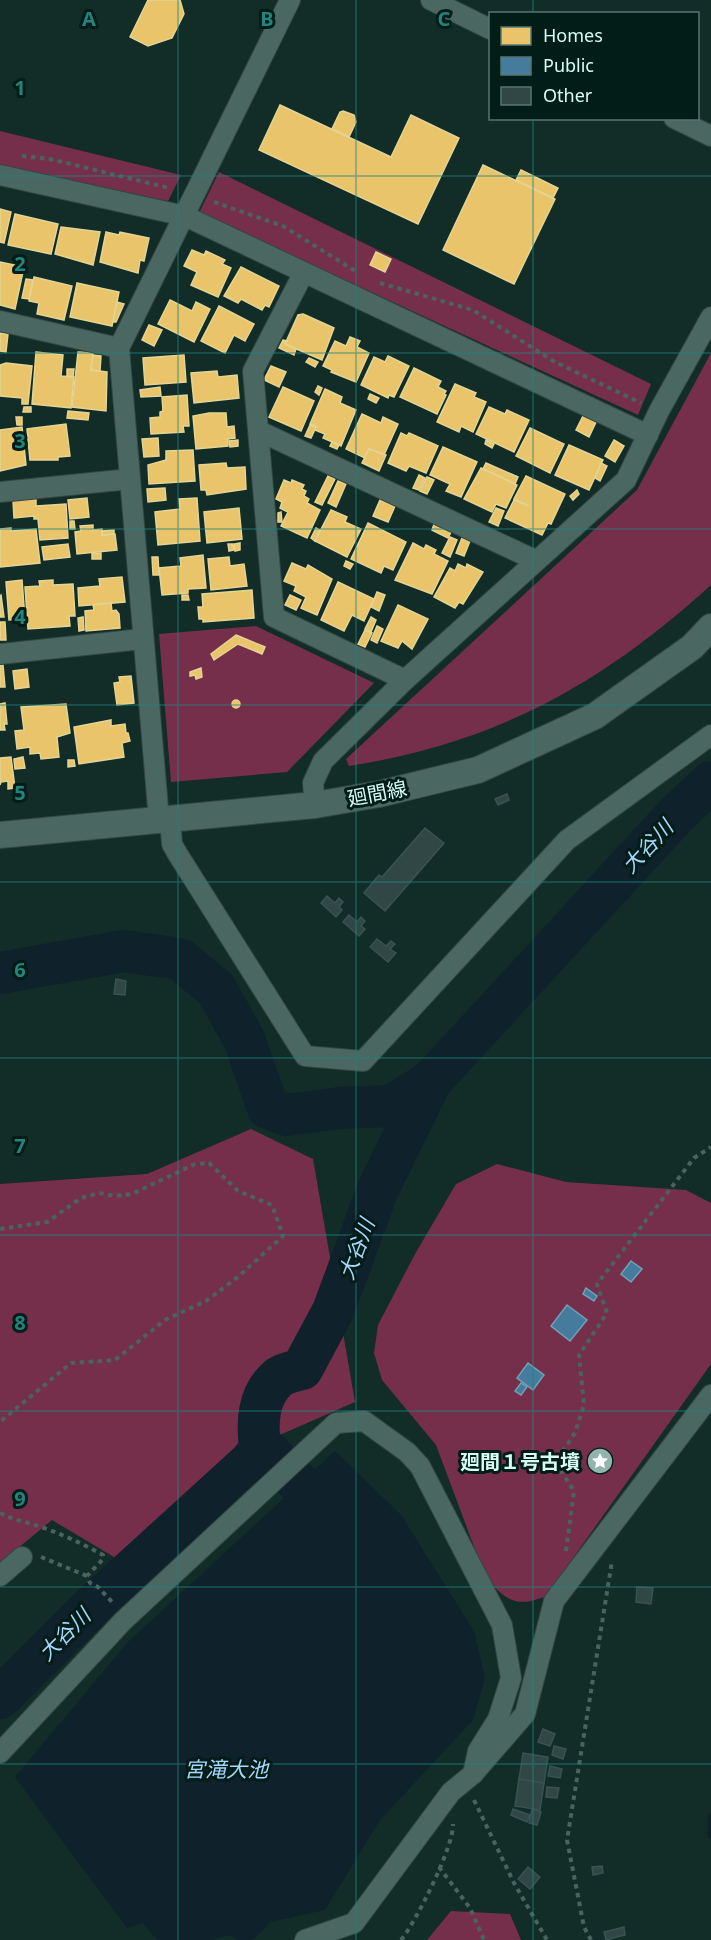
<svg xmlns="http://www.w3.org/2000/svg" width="711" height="1940" font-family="'Noto Sans','Noto Sans JP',sans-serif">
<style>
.green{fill:#752f4b}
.water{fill:#0f212b}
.homes{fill:#e9c46a;stroke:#e3d594;stroke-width:1.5}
.public{fill:#457b9d;stroke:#70a2b7;stroke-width:1.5}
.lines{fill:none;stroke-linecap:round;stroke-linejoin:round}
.stream{stroke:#0f212b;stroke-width:7}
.river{stroke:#0f212b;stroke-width:42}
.building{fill:#314746;stroke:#385351;stroke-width:1.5}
.minor-casing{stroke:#324743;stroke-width:22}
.tertiary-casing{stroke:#324743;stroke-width:28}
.path{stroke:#4a635f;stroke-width:4;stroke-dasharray:4.5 4.5;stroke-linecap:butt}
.minor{stroke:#4a6762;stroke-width:20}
.tertiary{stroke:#4a6762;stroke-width:26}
.grid{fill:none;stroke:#23847c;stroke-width:1.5;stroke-opacity:0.55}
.labels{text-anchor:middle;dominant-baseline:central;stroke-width:6;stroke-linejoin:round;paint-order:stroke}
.street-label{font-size:20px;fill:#d6fef5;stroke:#021c18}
.poi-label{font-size:20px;font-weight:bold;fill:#d6fef5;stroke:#021c18;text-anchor:end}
.water-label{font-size:21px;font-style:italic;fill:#a4d8fd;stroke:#021c18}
.grid-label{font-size:20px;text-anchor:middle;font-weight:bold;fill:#23847c;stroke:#021c18;stroke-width:6;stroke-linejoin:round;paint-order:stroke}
</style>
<rect width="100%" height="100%" fill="#122c28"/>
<!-- green -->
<g class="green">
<path d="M0,131L181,175L168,201L0,167Z"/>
<path d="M219,172L651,384L638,415L199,213Z"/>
<path d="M711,353V585C602,684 496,743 349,766L346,759L637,490Z"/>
<path d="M256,626L374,683L287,772L171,782L159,634Z"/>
<path d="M251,1129L313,1159L355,1402L248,1449L124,1563L52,1520L0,1563V1184L147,1174Z"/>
<path d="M497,1164L566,1182L686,1190L711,1203V1364L546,1596C516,1609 504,1599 485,1576L436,1445L382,1380L374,1353L378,1325L415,1254L456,1184Z"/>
<path d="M451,1911L510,1914L521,1940H427Z"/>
</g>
<!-- water -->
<path class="water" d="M335,1451L401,1515L474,1631L485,1677L473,1720L380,1820L325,1910L270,1922L253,1940H237L230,1935L212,1940H157L143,1923L127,1928L15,1777L127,1643Z"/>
<!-- homes -->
<g class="homes">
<path d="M148,0H180L184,14L172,38L148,46L130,37Z"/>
<path d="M280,105L391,157L411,115L459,138L418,224L259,150Z"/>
<path d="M343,111L354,115L356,122L349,137L332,129L340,112Z"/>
<path d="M483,165L555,199L514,284L443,250Z"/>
<path d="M521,170L558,188L553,198L516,180Z"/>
<path d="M0,209L11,212L4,243L0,242Z"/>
<path d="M15,214L58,224L51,254L8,245Z"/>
<path d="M61,227L100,232L93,265L55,254Z"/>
<path d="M106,232L119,235L120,232L149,238L144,261L140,260L138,273L100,262Z"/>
<path d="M192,250L204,255L206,251L225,260L222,264L231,268L218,297L191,285L197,272L184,266Z"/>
<path d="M376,252L391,259L385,272L370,265Z"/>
<path d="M0,262L24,267L15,309L0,305Z"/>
<path d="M241,267L279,286L269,307L265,305L262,310L241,299L238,303L224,296Z"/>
<path d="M34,277L72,286L64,320L37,314L39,303L29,301Z"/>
<path d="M26,279L33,280L29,299L22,298Z"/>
<path d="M77,283L119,292L112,326L70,317Z"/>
<path d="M170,300L192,311L196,302L210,309L194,342L158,324Z"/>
<path d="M117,302L124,304L116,322H113Z"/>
<path d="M219,306L254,324L245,341L234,335L225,353L201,341Z"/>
<path d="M303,314L334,328L322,360L285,344L298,315Z"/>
<path d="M149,325L162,330L154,346L142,340Z"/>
<path d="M0,333L8,334L6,352L0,351Z"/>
<path d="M350,337L360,341L357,347L369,353L356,382L331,372L332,370L323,366L335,341L346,346Z"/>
<path d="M283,340L287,341L285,344L296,349L294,355L279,348Z"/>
<path d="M36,352L63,355L61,376L74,377L71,408L32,404Z"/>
<path d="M78,352L93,353L91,370L107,372L106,411L72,407Z"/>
<path d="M93,355L101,356L100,371L91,370Z"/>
<path d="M184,355L186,382L145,385L143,358Z"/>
<path d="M388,356L409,366L394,397L389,395L388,398L361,385L374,357L385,362Z"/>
<path d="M309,358L318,362L315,367L306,362Z"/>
<path d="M6,363L32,366L28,404H22V398L0,396V365Z"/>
<path d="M271,366L286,372L279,387L264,380Z"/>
<path d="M414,368L441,381L438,387L446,391L444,394L446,395L437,414L400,397Z"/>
<path d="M67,369H74L73,377L67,376Z"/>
<path d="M217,371L218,377L237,375L239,398L194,403L191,373Z"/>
<path d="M455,384L476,393L474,397L486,402L473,432L461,426L459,432L437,422Z"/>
<path d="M318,386L322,388L319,395L315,392Z"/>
<path d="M160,387L161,396L141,397L140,390Z"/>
<path d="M283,387L314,401L301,431L269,417Z"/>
<path d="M325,389L342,397L340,403L356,410L341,446L323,438L325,434L315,430L316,426L310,424Z"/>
<path d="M370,394L379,398L376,403L368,399Z"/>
<path d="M187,395L189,426H183L184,432L151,434L150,418L160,417V412L163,411L162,397Z"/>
<path d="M24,407H31V412H23Z"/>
<path d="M489,407L505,414L507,410L529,420L514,452L476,434Z"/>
<path d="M68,411L89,413L88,420L67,418Z"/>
<path d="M209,413H226L227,427L234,426L235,438L228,439V446L196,449L193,416Z"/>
<path d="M362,414L381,423L383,417L398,424L384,455L369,449L365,458L346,449Z"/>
<path d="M583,416L596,422L589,437L576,430Z"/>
<path d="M16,417H22V425H17Z"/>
<path d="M66,424L70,456L58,457V460H30L27,429Z"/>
<path d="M310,425L316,427L311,438L305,436Z"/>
<path d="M22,427L26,465L0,471V430Z"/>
<path d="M530,428L564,444L550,473L516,456Z"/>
<path d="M401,433L407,436L409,433L438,446L426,473L409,466L406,471L388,463Z"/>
<path d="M158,438L159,456L144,457L142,439Z"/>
<path d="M238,440V446L230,447L229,441Z"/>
<path d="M486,440L494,444L492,448L485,444Z"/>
<path d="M614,440L624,446L615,462L605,456Z"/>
<path d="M332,442L339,445L337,449L330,446Z"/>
<path d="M569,445L603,460L589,490L555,475Z"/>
<path d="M443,447L477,462L461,497L446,491L450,484L430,475Z"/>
<path d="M369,449L386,455L379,471L362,463Z"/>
<path d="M193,450L195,481L149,484L148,465L166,460V451Z"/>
<path d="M226,463L227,468L245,467L246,489L207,495L206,490H201L199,465Z"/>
<path d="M486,463L518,477L515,484L483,469Z"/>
<path d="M601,463L607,466L600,481L595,478Z"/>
<path d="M481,468L517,485L506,508L496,504L492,512L464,499Z"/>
<path d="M419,475L425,478L419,490L413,488Z"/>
<path d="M328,476L335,479L322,505L315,502Z"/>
<path d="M526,476L565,494L551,524L548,523L542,535L505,518L514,500L529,506L514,499Z"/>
<path d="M427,477L434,480L427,494L420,491Z"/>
<path d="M284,480L291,483L292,480L304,485L302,489L306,491L304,496L309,499L307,503L320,510L307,538L281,526L288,512L280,508L282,502L276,499Z"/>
<path d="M338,481L346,484L336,507L328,503Z"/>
<path d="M165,488L166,500L148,502L147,489Z"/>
<path d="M577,490L579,494L573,500L570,496Z"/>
<path d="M87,498L89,517L70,519L68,500Z"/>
<path d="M197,498L200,541L158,545L155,512L180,509L179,499Z"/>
<path d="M36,499V506L66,504L68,538L40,540L38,519H34V516L14,518L13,501Z"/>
<path d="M380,500L395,506L388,522L373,516Z"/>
<path d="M239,508L242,539L207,543L204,512Z"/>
<path d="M496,508L504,511L498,526L489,522Z"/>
<path d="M331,510L347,517L345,522L361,529L347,557L315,541Z"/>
<path d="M281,512L282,522H278V513Z"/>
<path d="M70,521H74L75,529H70Z"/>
<path d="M368,523L406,542L393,570L384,566L381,573L351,559Z"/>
<path d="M434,524L451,532L448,538L432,530Z"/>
<path d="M93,525V530L102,529V535L115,534L117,550L77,554L75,532L81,531L80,526Z"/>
<path d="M11,528V531L36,529L40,563L0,567V529Z"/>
<path d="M316,528L320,530L315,541L311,538Z"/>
<path d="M114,530V534L102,535V531Z"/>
<path d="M450,537L457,540L450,557L442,553Z"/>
<path d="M462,538L470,541L464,556L456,553Z"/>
<path d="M240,543V550L235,551L234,544Z"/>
<path d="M413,543L424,549L426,545L436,550L434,554L448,561L432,594L395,580Z"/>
<path d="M68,544L70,557L44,560L42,547Z"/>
<path d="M228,544H233L234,550L229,551Z"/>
<rect x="92" y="553" width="9" height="6"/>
<path d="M203,555L206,588L188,589V593L162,595L159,568L181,566L180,558Z"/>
<path d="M152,557H158L159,575H153Z"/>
<path d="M229,557L230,566L244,564L247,586L211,590L208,559Z"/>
<path d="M346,561L353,564L350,569L344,566Z"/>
<path d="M292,563L306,569L308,565L332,579L317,615L301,608L306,597L294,591L296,586L284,581Z"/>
<path d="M458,564L466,568L467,564L483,572L463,604L459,602L455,608L434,597L450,568L455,571Z"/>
<path d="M122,577L125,602L79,606L78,588L100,586L99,579Z"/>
<path d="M22,580L25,619L9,620L6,582Z"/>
<path d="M53,580V585L73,584L75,616H69L70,626L28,629L25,587L40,586L39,581Z"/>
<path d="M338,582L374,599L364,621L352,615L344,631L321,620Z"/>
<path d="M252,590L254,618L203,622V619H199L198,607H203L202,594Z"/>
<path d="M377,592L385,595L379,611L371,607Z"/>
<path d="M1,595L4,617H0V596Z"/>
<path d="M182,595H188L189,600H182Z"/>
<path d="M290,595L301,600L296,610L285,605Z"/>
<path d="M111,603L112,611L116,610L119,614L120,628L86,631L85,611L94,610L93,605Z"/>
<path d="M398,605L428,619L412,649L402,641L398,648L381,641Z"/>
<path d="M83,617L84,630L79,631L78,618Z"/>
<path d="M371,617L376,620L371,632L365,629Z"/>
<path d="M0,622H5L6,640H0Z"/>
<path d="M377,626L383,629L377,643L371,640Z"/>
<path d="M365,630L372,633L365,647L358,644Z"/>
<path d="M236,635L265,647L262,654L238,644L214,660L211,654Z"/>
<path d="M0,665H3L5,687H0Z"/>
<path d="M201,668L202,677L196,679L195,675L190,676V672Z"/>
<path d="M27,669L29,687L15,689L13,671Z"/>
<path d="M131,676L134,703L117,705L114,683L120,682L119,677Z"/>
<circle cx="236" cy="704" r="4"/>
<path d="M5,703L7,724H4L5,730H0V704Z"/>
<path d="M66,704L70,733L57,737L59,757L41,759L40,753L30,754V747L17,749L15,731L24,730L21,707Z"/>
<path d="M111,720V726L125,724L126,733H128L130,741L122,743L124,757L79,764L74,727Z"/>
<path d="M11,757L15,788L8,789V781L1,782L0,785V758Z"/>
<path d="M23,757L25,768L15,769L14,759Z"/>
<path d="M68,760H74L75,766L68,767Z"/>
</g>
<!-- public -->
<g class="public">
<path d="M631,1261L642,1269L631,1282L621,1274Z"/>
<path d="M586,1288L597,1296L594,1301L583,1294Z"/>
<path d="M567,1305L587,1320L570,1341L551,1326Z"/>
<path d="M528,1363L544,1375L533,1390L517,1378Z"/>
<path d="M521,1383L527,1387L521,1395L515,1391Z"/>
</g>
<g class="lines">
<!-- stream -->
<path class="stream" d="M711,1817V1835"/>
<!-- river -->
<g class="river">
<path d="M0,973L124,951L180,959L216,989L244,1039L268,1108L287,1115L340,1108L392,1106L431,1081"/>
<path d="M260,1449L268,1451L309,1494"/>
<path d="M0,1698L92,1606L250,1462L260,1449C257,1424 257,1395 279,1377C285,1373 295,1371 302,1369L333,1311L378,1189L431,1081L676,815L711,782"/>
</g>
</g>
<!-- building -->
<g class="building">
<path d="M507,794L509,800L498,805L495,799Z"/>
<path d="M425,828L444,843L385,911L364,893L379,875L382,877Z"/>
<path d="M327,896L335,903L339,898L343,902L339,907L342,910L336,917L321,903Z"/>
<path d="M349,915L357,922L361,917L365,921L361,926L365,929L359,936L343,922Z"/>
<path d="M377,939L386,946L391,941L395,944L390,949L396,953L388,962L370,947Z"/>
<path d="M116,979L126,981L125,995L114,994Z"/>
<path d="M637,1587L653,1588L651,1604L636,1602Z"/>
<path d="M543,1729L555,1734L550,1746L538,1742Z"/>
<path d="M554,1746L566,1749L563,1759L552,1755Z"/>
<path d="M523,1753L548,1757L544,1783L519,1779Z"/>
<path d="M550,1766L562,1769L560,1778L548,1776Z"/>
<path d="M519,1779L544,1783L540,1810L515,1806Z"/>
<path d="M547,1787L559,1788L557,1798L546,1797Z"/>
<path d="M513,1809L530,1815L527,1822L511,1815Z"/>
<path d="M532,1809L541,1812L537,1825L529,1823Z"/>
<path d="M602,1866L603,1873L593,1875L592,1867Z"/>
<path d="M528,1867L540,1877L530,1889L518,1879Z"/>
<path d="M624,1927L625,1935L606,1940L604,1932Z"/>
</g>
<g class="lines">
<!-- minor casing -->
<g class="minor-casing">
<g id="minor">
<path d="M431,0L490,29"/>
<path d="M674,118L711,136"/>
<path d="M0,175L185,216L648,435"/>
<path d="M303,274L253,371L274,617L405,680"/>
<path d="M0,321L119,348"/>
<path d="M259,431L535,560"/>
<path d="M0,492L130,479"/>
<path d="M0,654L142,639"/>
<path d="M315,805L313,783L323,761L405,680L626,480L659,411L711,317"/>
<path d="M170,819L172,844L177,853L305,1056L363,1061L567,840L711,735"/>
<path d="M159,820L119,348L290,0"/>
<path d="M0,1576L22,1557"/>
<path d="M0,1753L123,1621L336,1423L364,1421L407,1452L420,1466L502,1625L511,1678L498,1719L478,1751L473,1774"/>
<path d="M305,1940L354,1923L451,1792L473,1774L525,1714L554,1601L711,1395"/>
</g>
</g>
<!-- tertiary casing -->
<g class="tertiary-casing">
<path id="tertiary" d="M0,835L315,805L379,794L478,770L595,716L692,647L711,627"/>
</g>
<!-- path -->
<g class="path">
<path d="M22,156L50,159L169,188"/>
<path d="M214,202L283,226L357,272"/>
<path d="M380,283L473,310L555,362L641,403"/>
<path d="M0,1229L47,1222L81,1198L99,1193L115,1196L132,1194L195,1164L209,1163L238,1191L272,1205L283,1236L238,1277L206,1301L165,1320L115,1360L71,1363L0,1422"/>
<path d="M0,1513C14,1521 26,1521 41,1527C62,1534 83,1544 103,1555V1559L87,1576L90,1583L98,1587L114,1604"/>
<path d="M566,1551L574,1491L555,1462L575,1433L584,1405L579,1355L607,1313L597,1284L694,1158L711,1147"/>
<path d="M41,1557L87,1576"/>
<path d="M474,1800L514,1883L547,1940"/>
<path d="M439,1867L470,1908L484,1940"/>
<path d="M401,1940C416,1922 454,1846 453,1824"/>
<path d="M591,1940L584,1927L567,1840L612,1561"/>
</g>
<!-- minor -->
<use href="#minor" class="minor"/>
<!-- tertiary -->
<use href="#tertiary" class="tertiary"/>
</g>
<!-- grid -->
<path class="grid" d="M178,0V1940M356,0V1940M533,0V14M533,118V1940M0,176H711M0,353H711M0,529H711M0,705H711M0,882H711M0,1058H711M0,1235H711M0,1411H711M0,1587H711M0,1764H711"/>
<!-- icons -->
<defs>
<g id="sight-disc" transform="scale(1.35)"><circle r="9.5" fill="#91b4ad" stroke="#021c18"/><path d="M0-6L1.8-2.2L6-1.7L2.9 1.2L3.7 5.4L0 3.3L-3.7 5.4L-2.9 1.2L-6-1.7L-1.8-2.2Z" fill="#fff"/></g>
</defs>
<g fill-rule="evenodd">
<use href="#sight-disc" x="600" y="1461"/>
</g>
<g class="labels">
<!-- street labels -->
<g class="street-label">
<text transform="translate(377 793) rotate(-11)">廻間線</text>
</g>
<!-- poi labels -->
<g class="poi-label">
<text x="580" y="1461">廻間１号古墳</text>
</g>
<!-- water labels -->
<g class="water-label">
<text transform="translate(647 846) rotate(-47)">大谷川</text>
<text transform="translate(356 1249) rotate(-69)">大谷川</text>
<text transform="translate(64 1634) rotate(-45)">大谷川</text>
<text x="226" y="1769">宮滝大池</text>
</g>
</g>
<g class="grid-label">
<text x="89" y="26">A</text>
<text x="267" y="26">B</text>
<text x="444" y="26">C</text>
<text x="20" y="95">1</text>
<text x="20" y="271">2</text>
<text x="20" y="448">3</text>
<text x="20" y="624">4</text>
<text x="20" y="800">5</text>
<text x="20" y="977">6</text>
<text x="20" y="1153">7</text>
<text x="20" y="1330">8</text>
<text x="20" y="1506">9</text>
</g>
<!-- legend -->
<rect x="489" y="12" width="210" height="108" fill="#021c18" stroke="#577670" stroke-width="1.5"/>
<rect x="501" y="27" width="30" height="18" fill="#e9c46a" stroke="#577670" stroke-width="1.5"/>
<text x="543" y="42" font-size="18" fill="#d6fef5">Homes</text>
<rect x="501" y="57" width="30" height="18" fill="#457b9d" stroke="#577670" stroke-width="1.5"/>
<text x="543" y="72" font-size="18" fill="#d6fef5">Public</text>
<rect x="501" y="87" width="30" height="18" fill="#314746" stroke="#577670" stroke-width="1.5"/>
<text x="543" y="102" font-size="18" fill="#d6fef5">Other</text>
</svg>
